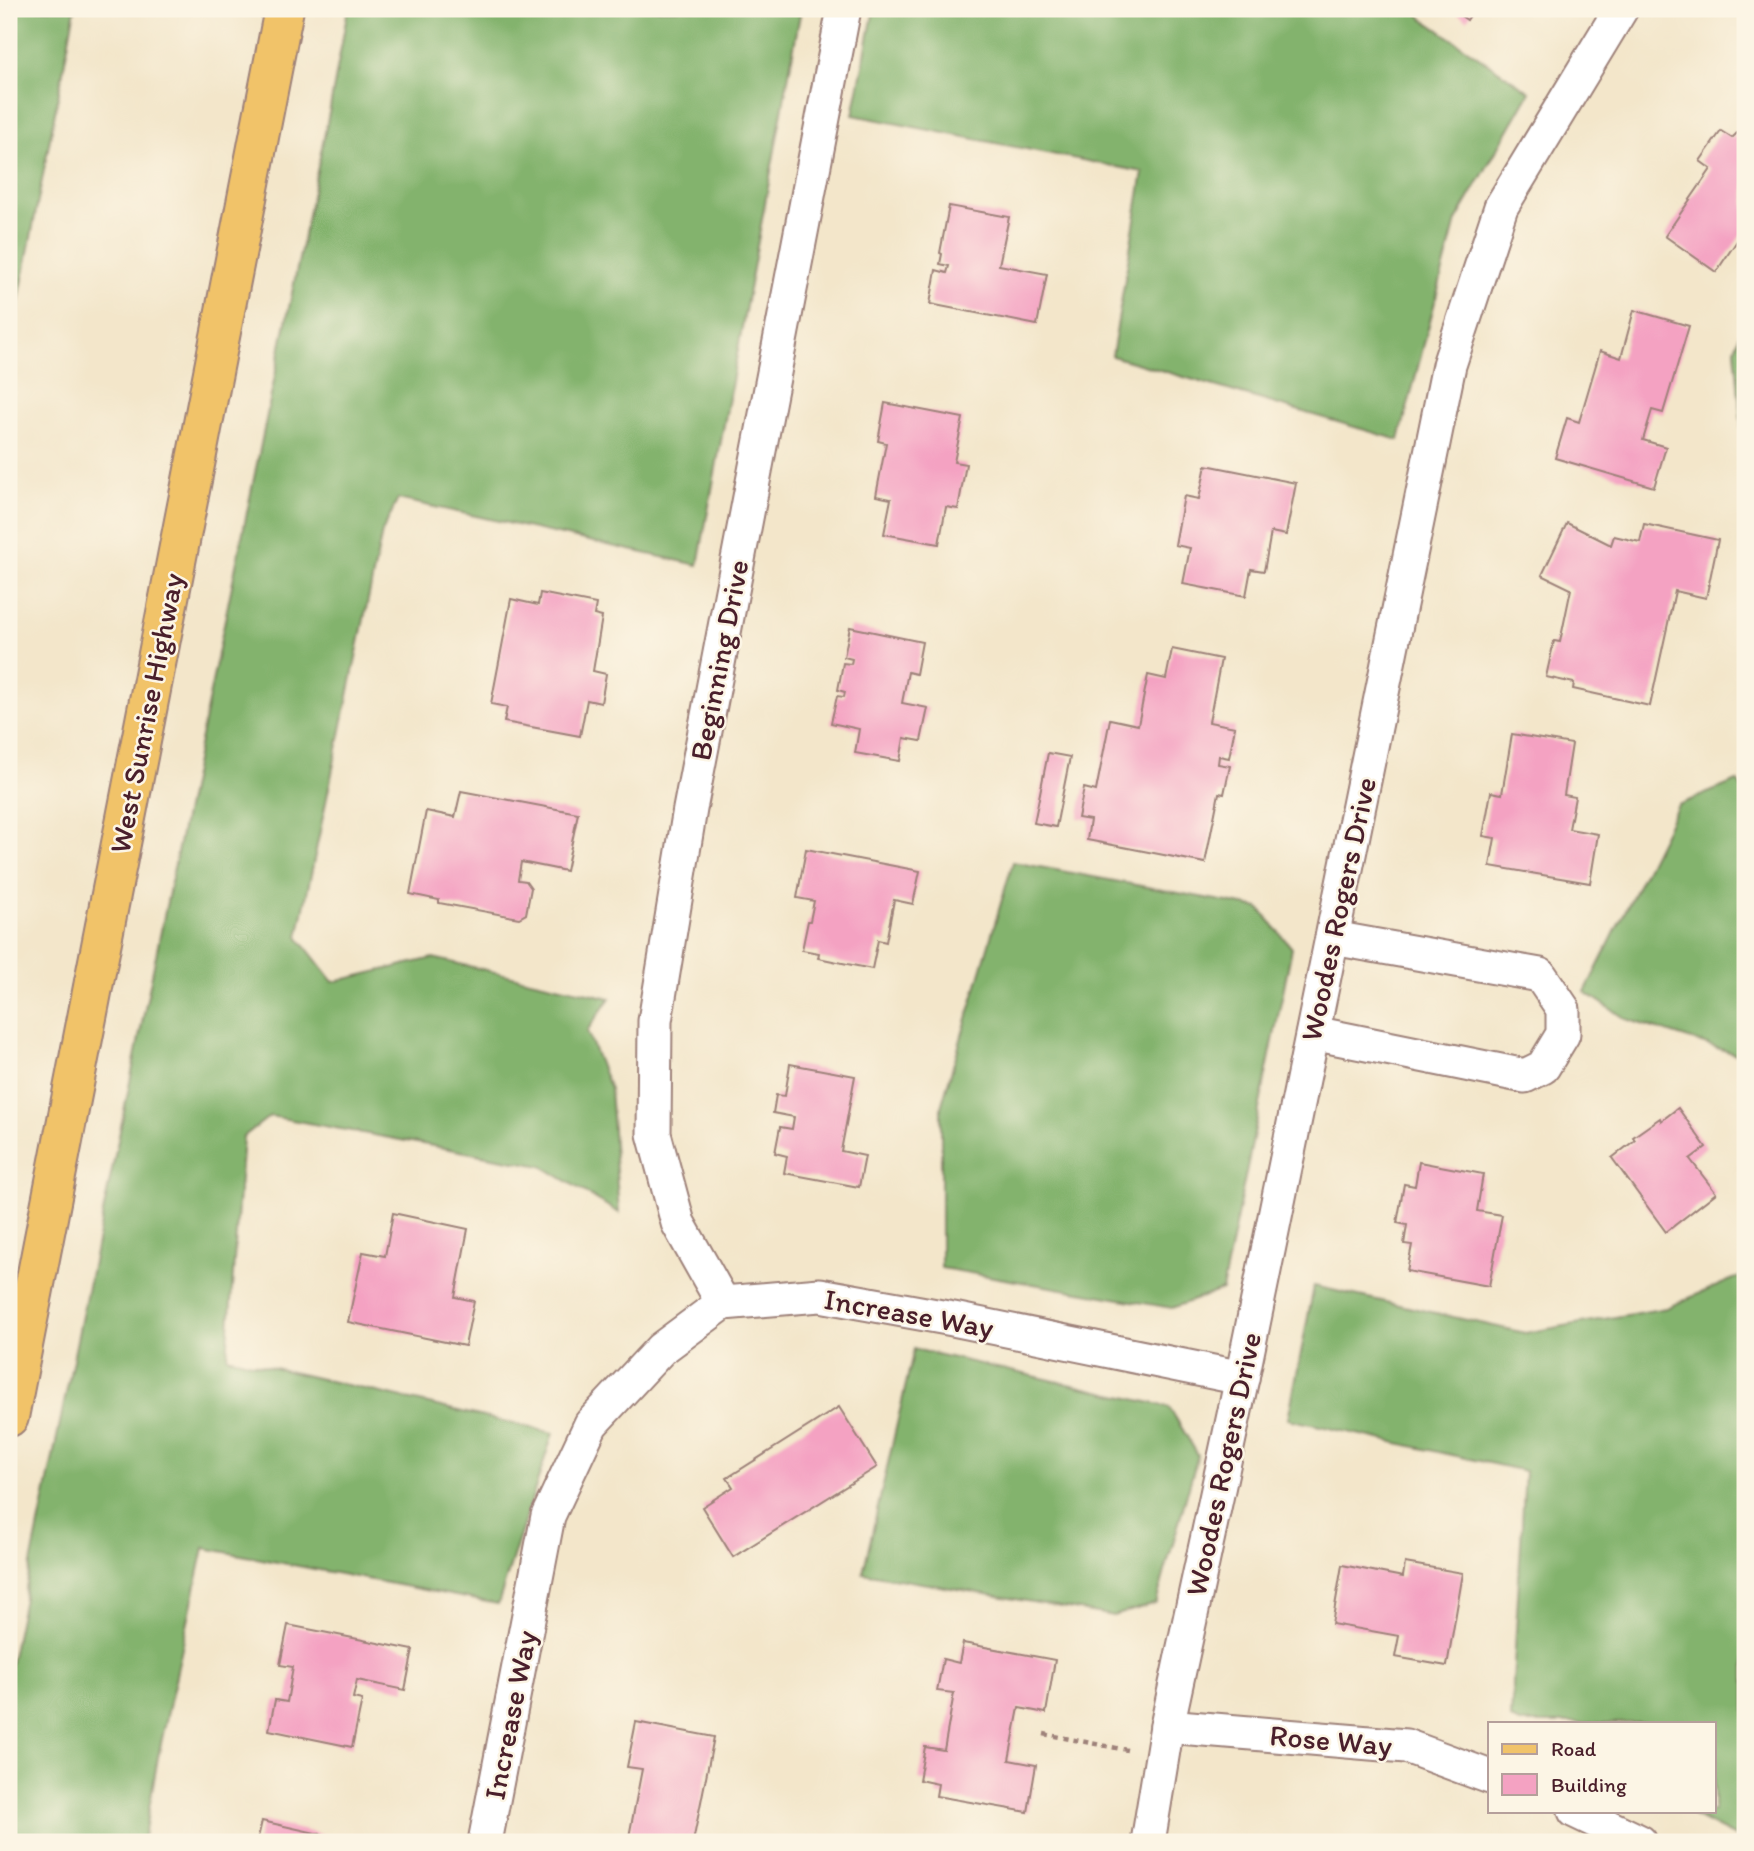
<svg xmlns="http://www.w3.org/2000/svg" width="1754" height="1851" font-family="Itim,sans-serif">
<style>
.forest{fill:#83b36d;stroke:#66694c;stroke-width:2}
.building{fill:#f4a2c2}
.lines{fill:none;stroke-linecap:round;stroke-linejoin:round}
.minor-casing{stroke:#9e827a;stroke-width:37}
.primary-casing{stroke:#9e827a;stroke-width:42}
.path{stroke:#9e827a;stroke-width:4.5;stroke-dasharray:5 5;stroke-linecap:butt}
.minor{stroke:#fff;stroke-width:33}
.primary{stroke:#f1c369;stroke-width:38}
.labels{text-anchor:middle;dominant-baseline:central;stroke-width:5;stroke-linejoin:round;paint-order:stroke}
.street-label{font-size:30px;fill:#4a1f2b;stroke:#fcf5e5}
</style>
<rect width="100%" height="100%" fill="#fcf5e5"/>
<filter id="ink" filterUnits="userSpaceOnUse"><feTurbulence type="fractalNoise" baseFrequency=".0143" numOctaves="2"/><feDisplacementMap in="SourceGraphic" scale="14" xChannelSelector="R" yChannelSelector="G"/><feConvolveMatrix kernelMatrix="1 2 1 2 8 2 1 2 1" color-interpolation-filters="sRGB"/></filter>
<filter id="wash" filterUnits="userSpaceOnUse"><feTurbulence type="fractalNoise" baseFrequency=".00686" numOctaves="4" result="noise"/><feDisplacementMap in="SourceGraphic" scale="28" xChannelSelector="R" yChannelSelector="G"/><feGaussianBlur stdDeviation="1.57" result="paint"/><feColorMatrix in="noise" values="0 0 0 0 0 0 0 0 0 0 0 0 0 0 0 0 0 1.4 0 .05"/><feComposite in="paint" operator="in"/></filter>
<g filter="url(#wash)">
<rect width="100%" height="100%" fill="#f3e6ca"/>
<!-- forest -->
<g class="forest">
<path d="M9,9H75L9,351Z"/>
<path d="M348,9H801L698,565L398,499L382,532L298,937L333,982L433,958L610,998L587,1031L610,1089L619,1213L542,1166L270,1116L243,1137L227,1357L553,1433L498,1604L204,1548L158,1757L143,1842H9V1671L330,108Z"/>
<path d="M874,9H1415L1423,19L1530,92L1456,221L1399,440L1112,356L1143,172L853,115Z"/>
<path d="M1745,319V442L1742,433L1735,349Z"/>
<path d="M1737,781L1745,792V1057L1626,1019L1585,992L1678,805Z"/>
<path d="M1013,862L1259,908L1292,948L1222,1290L1172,1308L941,1268V1107Z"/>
<path d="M1745,1274V1842L1685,1811H1714V1723H1520L1511,1719L1525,1471L1288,1419L1314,1286L1525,1333L1666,1308Z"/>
<path d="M914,1349L1169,1407L1198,1455L1156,1603L1114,1616L863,1573Z"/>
</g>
<g id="blocks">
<!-- building -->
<g class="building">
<path d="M1451,9H1474L1467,20Z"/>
<path d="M1721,131L1732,138L1737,133L1745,139V229L1716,272L1665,236L1711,169L1700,161Z"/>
<path d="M949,206L1009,217L999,265L1047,274L1037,325L930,304L936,270L947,273L949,266L940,264L942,254L940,253Z"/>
<path d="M1634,310L1689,326L1663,413L1652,410L1643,440L1666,447L1654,487L1555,458L1567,418L1579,422L1600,351L1621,358Z"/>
<path d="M885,403L963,418L954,462L966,464L958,509L946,507L939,544L884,534L891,499L876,496L886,443L878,441Z"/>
<path d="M1206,465L1296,483L1286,535L1271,532L1264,571L1251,569L1246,596L1183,584L1190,548L1175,545L1184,496L1199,499Z"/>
<path d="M1567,523L1611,545L1614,536L1640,542L1644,524L1718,540L1706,598L1675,591L1650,706L1573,689L1574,683L1546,677L1554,641L1560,642L1571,589L1542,575Z"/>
<path d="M540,593L596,604L594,615L602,617L593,671L606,674L601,703L587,700L580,736L504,722L507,707L491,704L511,599L538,605Z"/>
<path d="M850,627L922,642L916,674L908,672L902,703L928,708L921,741L904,738L900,761L855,753L859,729L831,723L837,696L844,697L845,692L838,690L843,663L851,664L852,659L844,657Z"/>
<path d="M1172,649L1221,659L1209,722L1235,727L1229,758L1219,756L1218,764L1230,766L1224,794L1219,793L1205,863L1087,840L1090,820L1078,818L1084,788L1096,791L1110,719L1138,725L1148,675L1166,679Z"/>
<path d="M1512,734L1572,744L1564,795L1575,797L1569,829L1598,834L1590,883L1490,866L1495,838L1483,836L1491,792L1502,794Z"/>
<path d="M1048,753L1070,757L1056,827L1034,823Z"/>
<path d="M461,791L578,813L566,871L521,862L518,880L526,881L531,888L526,914L519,918L439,903V900L410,894L426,811L455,817Z"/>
<path d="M806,849L920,871L913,904L894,900L886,942L878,940L872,969L818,958L819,953L802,950L808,921H810L814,901L797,898Z"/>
<path d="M790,1064L855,1076L841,1151L865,1156L859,1187L784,1173L787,1156L775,1153L780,1127L792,1129L794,1117L773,1113L776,1095L785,1096Z"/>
<path d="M1678,1108L1706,1147L1690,1159L1716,1193L1666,1232L1612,1158L1635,1140L1633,1137L1660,1118L1661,1121Z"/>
<path d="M1419,1162L1483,1174L1477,1211L1502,1215L1489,1286L1407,1271L1412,1245L1404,1244L1407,1225L1397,1223L1404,1184L1415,1186Z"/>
<path d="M393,1213L468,1229L455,1297L474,1301L465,1346L348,1322L363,1252L385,1256Z"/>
<path d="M839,1407L877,1467L733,1557L702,1507L733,1487L727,1478Z"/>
<path d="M1405,1563L1463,1573L1447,1666L1395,1657L1399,1636L1332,1624L1342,1565L1403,1577Z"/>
<path d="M288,1625L413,1650L405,1690L357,1680L353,1698L362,1700L352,1747L269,1730L275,1700L287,1702L293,1667L280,1665Z"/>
<path d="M963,1643L1055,1660L1046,1713L1019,1708L1009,1760L1036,1765L1028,1812L936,1796L938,1784L919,1780L925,1747L944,1750L954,1693L937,1691L943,1659L959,1663Z"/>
<path d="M636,1722L714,1737L693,1842H628L642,1769L627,1767Z"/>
<path d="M262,1821L351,1841V1842H257Z"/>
</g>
</g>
</g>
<g filter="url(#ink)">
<use href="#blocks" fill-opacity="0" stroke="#9e827a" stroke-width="2"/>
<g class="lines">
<!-- minor casing -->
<g class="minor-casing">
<g id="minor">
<path d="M1313,1033L1525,1076L1543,1067L1563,1034V1009L1540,975L1333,938"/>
<path d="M723,1303L678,1223L654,1134L655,1021L690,809L844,9"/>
<path d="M1167,1726L1406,1746L1490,1777"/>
<path d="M1575,1811L1640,1842"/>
<path d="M485,1842L548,1516L591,1424L661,1349L723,1303L820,1295L953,1319L1242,1378"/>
<path d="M1148,1842L1167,1726L1242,1378L1449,365L1501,207L1621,9"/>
</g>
</g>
<!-- primary casing -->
<g class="primary-casing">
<path id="primary" d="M9,1417L284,9"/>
</g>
<!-- path -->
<path class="path" d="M1044,1734L1127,1750"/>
<!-- minor -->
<use href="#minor" class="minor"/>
<!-- primary -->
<use href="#primary" class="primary"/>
</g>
</g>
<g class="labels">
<!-- street labels -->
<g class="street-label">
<text transform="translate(719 660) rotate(-79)">Beginning Drive</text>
<text transform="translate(146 713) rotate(-79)">West Sunrise Highway</text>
<text transform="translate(1338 909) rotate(-78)">Woodes Rogers Drive</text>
<text transform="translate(909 1313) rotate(10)">Increase Way</text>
<text transform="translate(1223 1464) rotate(-78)">Woodes Rogers Drive</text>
<text transform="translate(510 1715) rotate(-79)">Increase Way</text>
<text transform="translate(1331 1740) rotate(5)">Rose Way</text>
</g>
</g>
<!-- margin -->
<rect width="1754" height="1851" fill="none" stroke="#fcf5e5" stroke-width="35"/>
<!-- legend -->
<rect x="1488" y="1722" width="228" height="91" fill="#fcf5e5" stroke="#b59f9b" stroke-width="2"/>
<rect x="1502" y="1744" width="35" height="10" fill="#f1c369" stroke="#b59f9b" stroke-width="2"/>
<text x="1551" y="1756" font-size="21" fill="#4a1f2b">Road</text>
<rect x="1502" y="1774" width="35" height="21" fill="#f4a2c2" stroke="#b59f9b" stroke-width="2"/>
<text x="1551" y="1792" font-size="21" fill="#4a1f2b">Building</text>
</svg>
